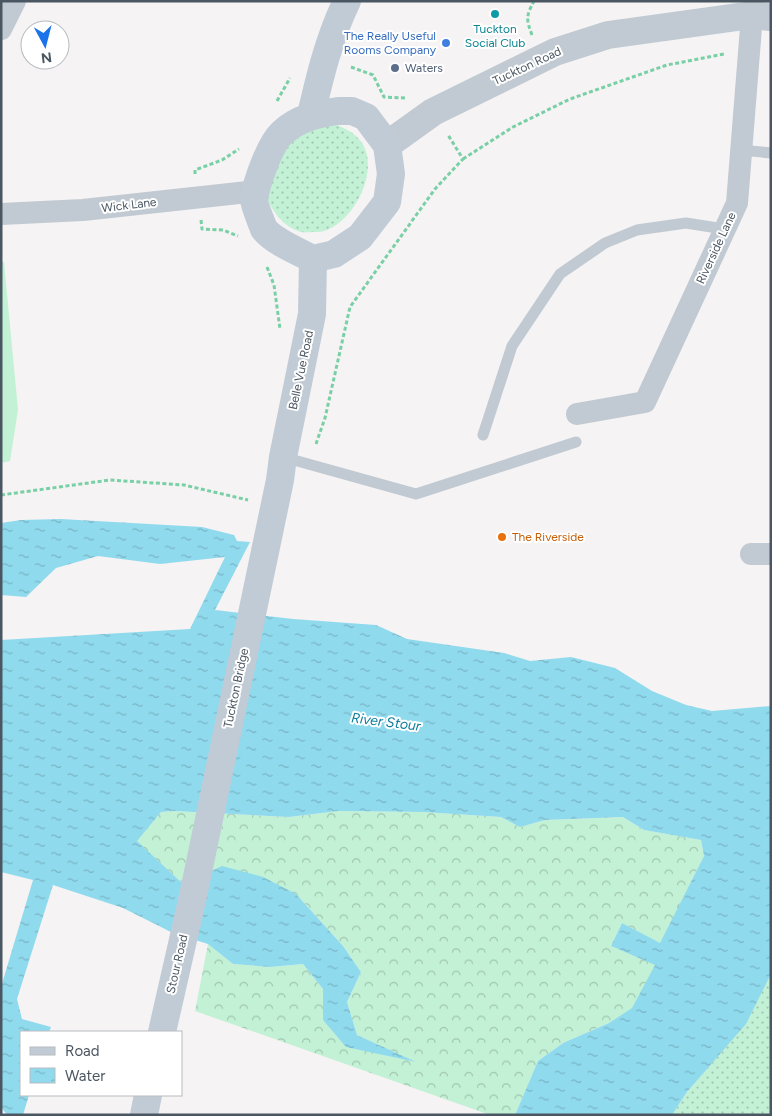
<svg xmlns="http://www.w3.org/2000/svg" width="772" height="1116" font-family="Figtree,sans-serif">
<style>
.grass{fill:url(#grass-dots)}
.forest{fill:url(#forest-crowns)}
.green{fill:#c3f1d5}
.water{fill:url(#water-ripples)}
.lines{fill:none;stroke-linecap:round;stroke-linejoin:round}
.path{stroke:#7ad0a6;stroke-width:3;stroke-dasharray:4 2.5;stroke-linecap:butt}
.service{stroke:#c1cad2;stroke-width:11}
.minor{stroke:#c1cad2;stroke-width:22}
.tertiary{stroke:#c1cad2;stroke-width:28}
.secondary{stroke:#c1cbd6;stroke-width:28}
.culture-dot{fill:#0f9aa8;stroke:#fff;stroke-width:2}
.shop-dot{fill:#3f7fe0;stroke:#fff;stroke-width:2}
.service-dot{fill:#5c6f8a;stroke:#fff;stroke-width:2}
.food-dot{fill:#e8710a;stroke:#fff;stroke-width:2}
.labels{text-anchor:middle;dominant-baseline:central;stroke-width:4;stroke-linejoin:round;paint-order:stroke}
.culture-label{font-size:12px;fill:#0d838f;stroke:#fff}
.shop-label{font-size:12px;fill:#366cbe;stroke:#fff;text-anchor:end}
.street-label{font-size:12px;fill:#4a5661;stroke:#fff}
.service-label{font-size:12px;fill:#4e5e75;stroke:#fff;text-anchor:start}
.food-label{font-size:12px;fill:#c56008;stroke:#fff;text-anchor:start}
.water-label{font-size:14px;font-style:italic;fill:#0c7c9b;stroke:#fff}
</style>
<defs>
<pattern id="grass-dots" width="8" height="8" patternUnits="userSpaceOnUse" patternTransform="scale(1.25)"><rect width="8" height="8" fill="#c3f1d5"/><path d="M2 2h.1M6 6h.1" fill="none" stroke="#a0c6b0" stroke-width="1.8" stroke-linecap="round"/></pattern>
<pattern id="forest-crowns" width="20" height="18" patternUnits="userSpaceOnUse" patternTransform="scale(1.25)"><rect width="20" height="18" fill="#c3f1d5"/><path d="M2 6a3 3 0 1 1 6 0M12 15a3 3 0 1 1 6 0" fill="none" stroke="#a0c6b0"/></pattern>
<pattern id="water-ripples" width="26" height="14" patternUnits="userSpaceOnUse" patternTransform="scale(1.25)"><rect width="26" height="14" fill="#90daee"/><path d="M2 4q2-2 4 0t4 0M15 11q2-2 4 0t4 0" fill="none" stroke="#78b4c4"/></pattern>
</defs>
<rect width="100%" height="100%" fill="#f5f3f3"/>
<!-- grass -->
<g class="grass">
<path d="M330,122C342,127 355,132 362,143C380,171 354,222 324,231C321,232 316,232 313,232C308,232 302,233 298,231C281,225 273,210 264,195L293,132Z"/>
<path d="M771,974V1115H672L687,1092L745,1024Z"/>
</g>
<!-- forest -->
<path class="forest" d="M174,811L289,817L338,811L423,812L501,817L520,827L545,820L623,817L644,830L701,840L704,856L660,944L622,923L611,946L656,965L632,1009L609,1023L563,1043L538,1061L515,1115H490L195,1011L208,944L233,964L270,967L303,964L323,989V1020L384,1055L413,1061L357,1035L347,1002L361,972L343,946L296,894L183,884L136,841L161,812Z"/>
<!-- green -->
<path class="green" d="M1,261L4,262L18,410L10,461L1,463Z"/>
<!-- water -->
<path class="water" d="M61,519L202,527L234,535L237,541L250,542L215,610L293,619L376,625L407,639L504,653L530,661L571,657L615,668L652,691L686,705L712,711L771,706V974L746,1024L687,1092L672,1115H515L538,1061L563,1043L609,1023L632,1008L655,965L611,946L622,923L660,943L704,856L701,840L644,830L623,817L545,820L520,827L501,817L423,812L338,811L289,817L174,811L161,812L137,841L183,884L222,866L263,877L296,894L343,946L361,972L347,1002L357,1035L416,1062L346,1047L323,1020V989L303,964L270,967L233,964L208,944L173,933L123,908L53,885L17,999L22,1019L51,1027L49,1032H21V1095H29L23,1115H7L1,1107V987L33,880L1,872V640L190,629L225,557L160,564L98,556L56,568L26,597L1,595V523L21,520Z"/>
<g class="lines">
<!-- path -->
<g class="path">
<path d="M532,35C526,19 526,16 534,1"/>
<path d="M351,67L373,75L384,97L405,98"/>
<path d="M277,101L290,78"/>
<path d="M463,159L513,127L570,99L667,65L724,54"/>
<path d="M195,174V170L222,160L239,149"/>
<path d="M201,220L202,229L223,230L238,236"/>
<path d="M267,267L274,285L280,329"/>
<path d="M316,444L325,418L350,307L435,189L463,159L448,135"/>
<path d="M1,495L110,480L184,485L248,500"/>
</g>
<!-- service -->
<g class="service">
<path d="M741,150L771,153"/>
<path d="M483,435L512,346L560,274L605,243L637,230L686,223L724,229"/>
<path d="M283,457L416,494L576,442"/>
</g>
<!-- minor -->
<g class="minor">
<path d="M1,29L15,1"/>
<path d="M1,214L83,210L257,191"/>
<path d="M577,414L645,402L737,203L752,15"/>
<path d="M751,554H771"/>
</g>
<!-- tertiary -->
<path class="tertiary" d="M387,145L433,112L555,52L608,35L752,15L771,17"/>
<!-- secondary -->
<g class="secondary">
<path d="M338,111H352L366,117L387,145L391,174L387,202L360,237L334,254L313,259C299,252 273,241 264,229C262,224 254,204 254,200C256,183 270,144 282,133C298,118 317,114 338,111Z"/>
<path d="M311,115C320,76 329,38 347,1"/>
<path d="M162,1032L193,896L280,480L283,457L312,314L313,259"/>
<path d="M144,1115L148,1095"/>
</g>
</g>
<!-- markers -->
<circle class="culture-dot" cx="495" cy="14" r="5"/>
<circle class="shop-dot" cx="446" cy="43" r="5"/>
<circle class="service-dot" cx="395" cy="68" r="5"/>
<circle class="food-dot" cx="502" cy="537" r="5"/>
<g class="labels">
<!-- culture labels -->
<g class="culture-label">
<text x="495" y="29">Tuckton<tspan x="495" dy="14">Social Club</tspan></text>
</g>
<!-- shop labels -->
<g class="shop-label">
<text x="436" y="36">The Really Useful<tspan x="436" dy="14">Rooms Company</tspan></text>
</g>
<!-- street labels -->
<g class="street-label">
<text transform="translate(527 66) rotate(-25)">Tuckton Road</text>
<text transform="translate(129 205) rotate(-7)">Wick Lane</text>
<text transform="translate(716 248) rotate(-65)">Riverside Lane</text>
<text transform="translate(301 370) rotate(-78)">Belle Vue Road</text>
<text transform="translate(236 688) rotate(-78)">Tuckton Bridge</text>
<text transform="translate(177 964) rotate(-77)">Stour Road</text>
</g>
<!-- service labels -->
<g class="service-label">
<text x="405" y="68">Waters</text>
</g>
<!-- food labels -->
<g class="food-label">
<text x="512" y="537">The Riverside</text>
</g>
<!-- water labels -->
<g class="water-label">
<text transform="translate(386 722) rotate(7)">River Stour</text>
</g>
</g>
<!-- border -->
<rect width="772" height="1116" fill="none" stroke="#4a5661" stroke-width="5"/>
<!-- legend -->
<rect x="20" y="1031" width="162" height="65" fill="#ffffff" stroke="#b7bbc0"/>
<rect x="30" y="1047" width="25" height="8" fill="#c1cbd6" stroke="#b7bbc0"/>
<text x="65" y="1056" font-size="15" fill="#4a5661">Road</text>
<rect x="30" y="1068" width="25" height="15" fill="url(#water-ripples)" stroke="#b7bbc0"/>
<text x="65" y="1081" font-size="15" fill="#4a5661">Water</text>
<!-- north arrow -->
<g transform="translate(45 45) rotate(173)"><circle r="24" fill="#ffffff" stroke="#b7bbc0"/>
<path d="M0-4L9 19L0 12L-9 19Z" fill="#1a73e8"/>
<text y="-8" font-size="14" font-weight="bold" text-anchor="middle" fill="#4a5661">N</text>
</g>
</svg>
